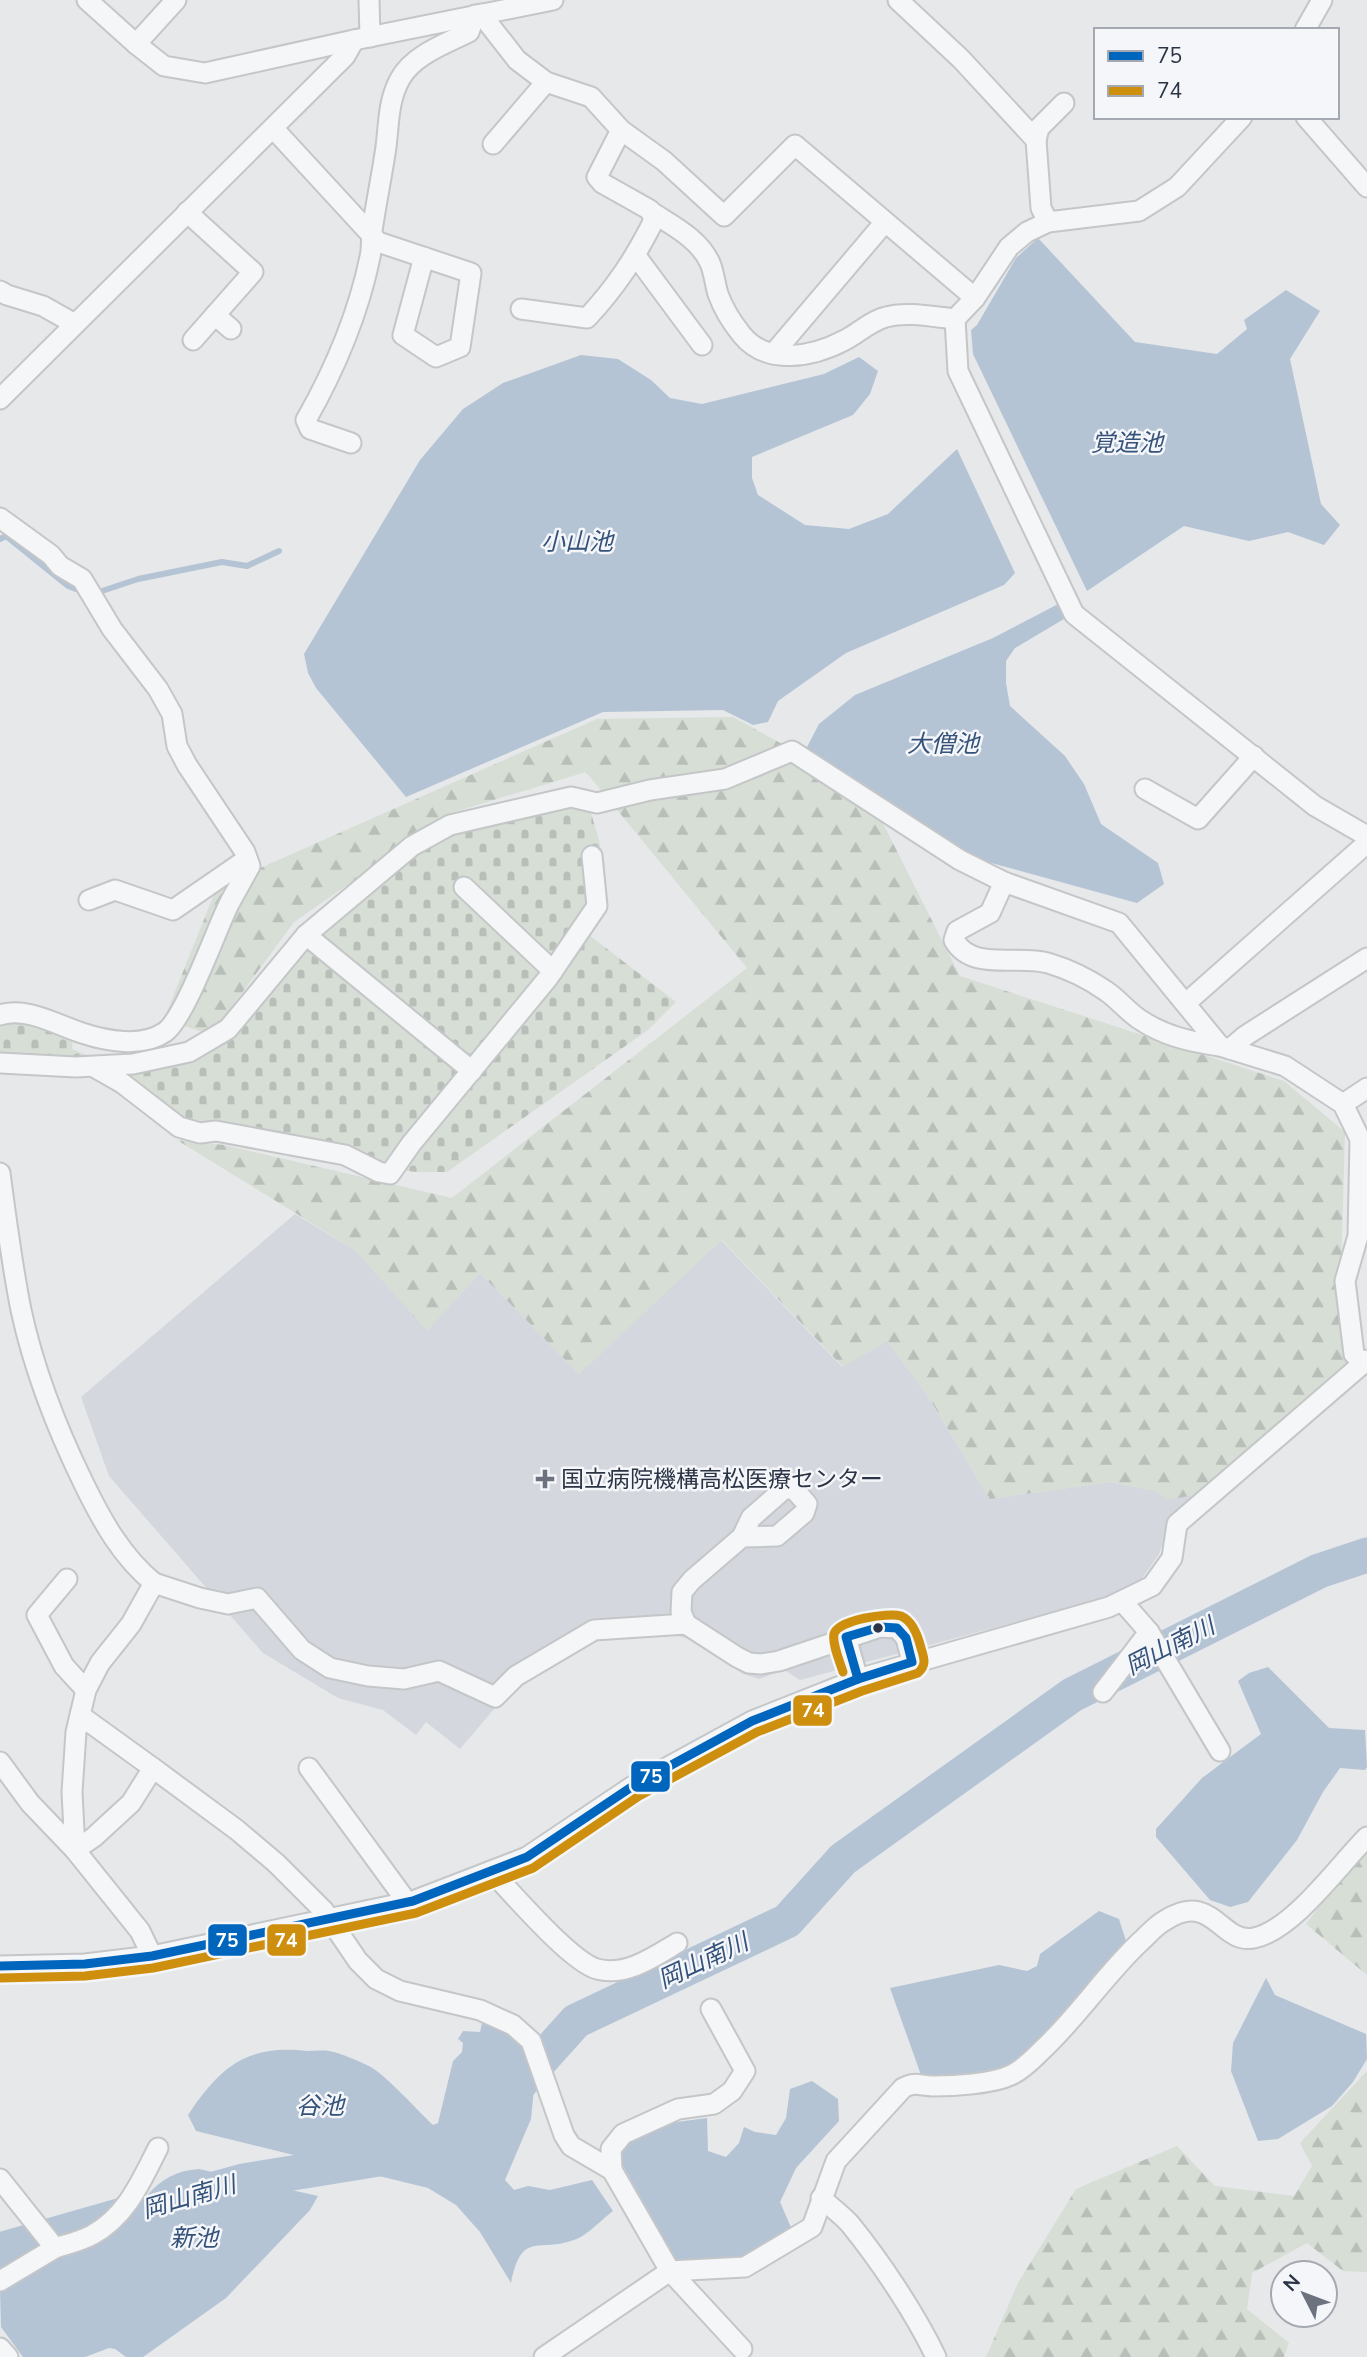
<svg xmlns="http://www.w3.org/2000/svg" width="1367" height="2357" font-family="'Nunito Sans','Noto Sans JP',sans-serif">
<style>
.built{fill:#d4d7dd}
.forest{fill:url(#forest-firs)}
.cemetery{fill:url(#cemetery-stones)}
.water{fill:#b4c4d5}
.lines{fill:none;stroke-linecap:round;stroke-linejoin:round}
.stream{stroke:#b4c4d5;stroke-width:6}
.river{stroke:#b4c4d5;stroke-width:35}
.street-casing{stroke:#c4c6c8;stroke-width:23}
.street{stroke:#f5f6f7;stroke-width:19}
.bus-1-casing{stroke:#f4f6f9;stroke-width:14}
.bus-2-casing{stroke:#f4f6f9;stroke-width:14}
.bus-1{stroke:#0065bd;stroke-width:9}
.bus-2{stroke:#ce8f0e;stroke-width:9}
.poi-dot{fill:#6c737f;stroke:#f4f6f9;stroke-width:2.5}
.bus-dot{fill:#2b3445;stroke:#f4f6f9;stroke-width:2.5}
.labels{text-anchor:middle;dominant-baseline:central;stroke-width:5;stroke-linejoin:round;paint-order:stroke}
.poi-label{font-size:23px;fill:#2b3445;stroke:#f4f6f9;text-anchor:start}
.water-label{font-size:24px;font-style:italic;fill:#34527a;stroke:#f4f6f9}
.line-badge{stroke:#f4f6f9;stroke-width:2.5}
.badge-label{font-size:19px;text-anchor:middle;font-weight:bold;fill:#fff}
</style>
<defs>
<pattern id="forest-firs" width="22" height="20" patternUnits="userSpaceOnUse" patternTransform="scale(1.75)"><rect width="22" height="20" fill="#d6ded6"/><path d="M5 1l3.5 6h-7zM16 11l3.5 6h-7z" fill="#b8bfb9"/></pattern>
<pattern id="cemetery-stones" width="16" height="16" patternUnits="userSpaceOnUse" patternTransform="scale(1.75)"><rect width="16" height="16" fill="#d6ded6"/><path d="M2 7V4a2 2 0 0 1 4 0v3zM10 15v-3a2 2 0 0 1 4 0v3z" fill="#b8bfb9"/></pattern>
</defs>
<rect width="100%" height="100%" fill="#e6e8ea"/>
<!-- built -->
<path class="built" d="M295,1214L355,1250L427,1330L480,1273L579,1374L721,1240L842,1367L887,1341L928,1396L990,1499L1111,1482L1156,1491L1200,1494L1178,1512L1166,1534L1159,1554L1139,1583L1112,1596L800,1680L784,1670L759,1679L743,1674L688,1639L678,1636L638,1635L586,1643L511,1689L460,1749L426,1722L416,1735L383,1710L338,1698L263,1653L109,1476L81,1397Z"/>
<!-- forest -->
<g class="forest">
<path d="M733,717L866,790L960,976L1284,1081L1345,1132L1341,1272L1349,1368L1200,1494L1167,1500L1156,1491L1111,1482L990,1499L928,1396L887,1341L843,1367L722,1240L579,1374L480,1273L427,1331L355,1250L177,1140L224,1145L452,1198L747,968L586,772L451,813L294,922L211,1035L164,1019L217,887L597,719Z"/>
<path d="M1367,1838V1975L1306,1924L1362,1850Z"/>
<path d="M1367,2071V2272L1343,2271L1307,2243L1252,2273L1247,2309L1289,2343L1284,2357H986L1018,2283L1076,2189L1177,2146L1215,2186L1294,2196L1312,2166L1300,2143Z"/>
</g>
<!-- cemetery -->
<path class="cemetery" d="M587,799L600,844L604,899L589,935L676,1002L648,1030L447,1172H416L383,1167L183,1122L128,1079L0,1054V1025L6,1016L73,1037L72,1049L130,1074L194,1057L233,1035L286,975L314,937L415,850L449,829Z"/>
<!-- water -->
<g class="water">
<path d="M1038,238L1135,342L1217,354L1247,329L1244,320L1286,290L1320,311L1290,359L1321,504L1340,525L1324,545L1288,532L1249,541L1184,526L1087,591L973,354L971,330L977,325L1016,258Z"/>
<path d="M581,355L618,359L651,380L670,398L702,404L824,374L859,357L878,371L870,394L853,415L752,457V478L758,495L805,525L849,529L888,514L957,449L1015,573L1004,585L846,653L778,701L768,722L753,725L723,710L603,712L406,797L316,688L308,673L304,654L420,460L463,409L503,383Z"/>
<path d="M1062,602L1069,616L1015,648L1006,661V683L1010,706L1065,756L1084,784L1101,824L1158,863L1164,884L1137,903L977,859L806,749L819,724L855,695L993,638Z"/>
<path d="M1268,1667L1329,1728L1365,1730L1367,1767L1365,1770L1340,1768L1323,1792L1297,1840L1248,1902L1230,1907L1210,1900L1156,1837V1829L1202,1778L1261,1734L1238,1681L1249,1673Z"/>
<path d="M1099,1911L1119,1919L1126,1941L1015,2066C986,2077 951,2083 921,2075L890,1988L999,1965L1027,1971L1037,1966L1040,1954Z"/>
<path d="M1266,1978L1275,1995L1366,2034L1367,2059L1353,2082L1332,2106L1278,2139L1258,2141L1231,2071L1233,2043Z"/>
<path d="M482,2023L508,2029L527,2045L535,2078L531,2119L505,2180L514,2190L528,2186L550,2190L592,2180L613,2211C602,2219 587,2236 574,2240C537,2253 522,2230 511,2283L480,2232L456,2205L428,2188L196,2131L188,2115C220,2067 247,2044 307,2051C314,2051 322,2050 329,2051C341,2053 358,2061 369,2066C386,2075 418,2111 433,2125L438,2123L453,2061L462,2052L463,2043L458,2039L463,2031L480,2032Z"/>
<path d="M812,2081L838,2099L839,2121L796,2168L780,2202L793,2232L736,2262L676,2260L623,2166L622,2145L669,2123L707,2118L708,2151L726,2157L739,2143L744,2127L755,2132L776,2135L786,2118L790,2089Z"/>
<path d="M199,2169L318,2196L310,2210L226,2298L143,2357H126L115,2349L109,2348L85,2357H23L1,2327L0,2288C20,2277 40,2262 61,2253C76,2247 98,2244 111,2234C144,2208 151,2172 199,2169Z"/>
</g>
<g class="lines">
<!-- stream -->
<g class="stream">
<path d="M0,539L6,536L68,586L76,589"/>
<path d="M99,592L138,579L222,562L247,566L279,551"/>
</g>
<!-- river -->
<g class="river">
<path d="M514,2090L576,2021L787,1921L843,1859L1072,1695L1319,1571L1367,1555"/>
<path d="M203,2192L243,2181L385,2158"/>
<path d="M0,2250L136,2211"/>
</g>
<!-- street casing -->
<g class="street-casing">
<g id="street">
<path d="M87,0L136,44L164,66L205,73L354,40L553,0"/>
<path d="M369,0L370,37"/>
<path d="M898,0L961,59L1036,140L1041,208L1048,222"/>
<path d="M481,14L517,60L546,82L591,97L621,130L664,161L724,216L795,145L975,298"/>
<path d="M1305,30L1322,0"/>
<path d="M136,44L176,0"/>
<path d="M1242,117L1177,187L1139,211L1048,222L1027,232L1009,247L975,298L955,319L958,371L1074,614L1315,806L1367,836"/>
<path d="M1306,117L1367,187"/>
<path d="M273,128L378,242L471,273L460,347L436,357L403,335L424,257"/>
<path d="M1036,140L1039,128L1064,103"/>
<path d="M493,144L546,82"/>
<path d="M650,211C671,225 699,238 710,263C714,272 715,284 718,294C723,308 733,324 742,335C767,366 813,357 845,340C859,333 870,321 886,317C907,311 934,317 955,319"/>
<path d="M187,212L253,272L193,340"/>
<path d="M636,256L702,345"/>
<path d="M0,291L7,295L43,306L75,324"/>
<path d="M521,309L587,318C616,287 635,258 654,220L650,210L602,183L597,177L621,130"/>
<path d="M215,315L231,329"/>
<path d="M773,354L885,222"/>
<path d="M0,399L345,56L354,40"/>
<path d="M351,443L310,429L306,420C335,369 358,315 370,257C372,249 371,240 372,231C376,203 382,175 386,147C389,123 388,101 400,79C413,55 445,44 469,32L475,15"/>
<path d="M0,518L51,555L60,566L82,579L112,629L158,689L172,714L177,746L187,765L245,852L250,866C243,879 236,891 229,904C216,930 185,1018 165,1032C142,1048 106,1041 82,1033C57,1025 26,1006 0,1015"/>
<path d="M1145,789L1198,819L1254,756"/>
<path d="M1004,882L990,913L957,931L954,940C972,972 1017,954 1048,963C1068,969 1089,979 1106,991C1118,999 1127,1011 1139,1019C1164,1036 1191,1042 1220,1046"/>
<path d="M464,887L553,971"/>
<path d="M89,900L115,890L173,910L247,859"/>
<path d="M306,935L472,1071"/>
<path d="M1186,1003L1367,843"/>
<path d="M1230,1049L1245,1036L1367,958"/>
<path d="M0,1063L76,1067L133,1064L189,1052L228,1029L306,935L412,846L450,825L571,797L597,803L650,790L725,779L792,751L960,860L1004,882L1119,923L1220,1046L1285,1066L1343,1104L1360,1139L1358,1236L1345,1281L1354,1354L1363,1364"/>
<path d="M94,1067L122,1083L179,1127L200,1133L216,1131L345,1155L379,1172L390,1174L411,1144L548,978L597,906L592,856"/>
<path d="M1343,1104L1367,1088"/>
<path d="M0,1173C6,1219 12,1265 21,1310C34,1370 57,1429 84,1484C102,1521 122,1557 154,1583"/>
<path d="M742,1537L777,1536L804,1513L807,1504L794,1489H784L751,1518L742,1537L692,1580L682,1592L681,1612L686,1624L737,1657L749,1663L761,1664L779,1661L880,1627L897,1628L906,1638L912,1662"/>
<path d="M67,1579L37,1615L64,1666L86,1690"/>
<path d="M1122,1601L1149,1632L1220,1751"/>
<path d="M846,1637L858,1679"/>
<path d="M1103,1692L1149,1632"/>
<path d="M81,1716L153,1768"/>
<path d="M0,1762L30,1803L75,1850L94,1837L131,1803L153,1768L237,1830L276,1863L324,1911L358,1961L376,1979L400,1991L480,2010L513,2025L531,2041L564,2135L571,2146L612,2170L670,2271L742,2349"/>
<path d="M309,1768L407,1902"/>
<path d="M491,1871C512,1893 571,1962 597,1969C625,1977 654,1957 677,1943"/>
<path d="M152,1956L140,1931L75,1850L72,1792L76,1732L86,1690L100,1663L131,1624L154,1583L200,1598L228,1604L257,1598L302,1650L330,1668L368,1676L404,1679L439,1671L495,1697L516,1676L594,1630L686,1624"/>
<path d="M0,1966L85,1964L152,1956L413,1901L527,1857L633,1786L752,1721L858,1679L1109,1607L1152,1586L1172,1558L1177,1524L1367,1360"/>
<path d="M612,2170L611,2149L623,2134L678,2109L714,2104L732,2091L745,2071L711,2009"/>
<path d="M0,2179L55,2248L0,2281"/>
<path d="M821,2198C831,2207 842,2215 850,2224C880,2261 915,2313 936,2357"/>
<path d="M55,2248C68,2244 81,2241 92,2235C127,2216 141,2181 158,2148"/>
<path d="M0,2348L8,2357"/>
<path d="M544,2357L670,2271L745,2267L812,2227L836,2161L903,2088C916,2081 919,2086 933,2086C954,2086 992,2084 1011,2075C1022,2070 1032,2060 1040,2052C1077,2018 1104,1976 1140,1942C1148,1935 1155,1926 1164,1921C1213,1889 1220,1945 1254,1938C1293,1930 1339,1865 1367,1837"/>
</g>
</g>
<!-- street -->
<use href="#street" class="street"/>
<!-- bus-1 casing -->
<g class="bus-1-casing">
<g id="bus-1">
<path d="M880,1627L897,1628L906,1638L912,1662L858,1679L846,1637Z"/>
<path d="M0,1966L85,1964L152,1956L413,1901L527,1857L633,1786L752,1721L858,1679"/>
</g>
</g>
<!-- bus-2 casing -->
<g class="bus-2-casing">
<path id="bus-2" d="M0,1978L85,1976L153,1968L416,1913L533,1868L639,1796L757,1732L862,1691L918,1673C927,1665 924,1658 921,1648C918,1636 913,1621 901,1616C888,1612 838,1620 834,1634C832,1644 840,1662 843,1672"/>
</g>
<!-- bus-1 -->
<use href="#bus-1" class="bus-1"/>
<!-- bus-2 -->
<use href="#bus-2" class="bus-2"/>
</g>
<!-- markers -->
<path class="poi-dot" d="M541.5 1468.5h7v7h7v7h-7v7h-7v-7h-7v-7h7z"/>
<circle class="bus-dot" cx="878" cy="1628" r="6"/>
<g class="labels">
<!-- poi labels -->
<g class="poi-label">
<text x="561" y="1479">国立病院機構高松医療センター</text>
</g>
<!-- water labels -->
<g class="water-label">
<text x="1127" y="443">覚造池</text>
<text x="577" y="542">小山池</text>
<text x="943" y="744">大僧池</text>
<text transform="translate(1170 1646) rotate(-27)">岡山南川</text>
<text transform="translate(703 1961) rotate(-25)">岡山南川</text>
<text x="320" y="2106">谷池</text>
<text transform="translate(189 2197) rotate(-16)">岡山南川</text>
<text x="194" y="2238">新池</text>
</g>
</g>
<g class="line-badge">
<rect x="792" y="1694" width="41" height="33" rx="7" fill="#ce8f0e"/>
<rect x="630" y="1760" width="41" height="33" rx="7" fill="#0065bd"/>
<rect x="266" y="1923" width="41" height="34" rx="7" fill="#ce8f0e"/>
<rect x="207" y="1923" width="41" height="34" rx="7" fill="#0065bd"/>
</g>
<g class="badge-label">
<text x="813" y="1717">74</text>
<text x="651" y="1783">75</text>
<text x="286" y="1947">74</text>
<text x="227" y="1947">75</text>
</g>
<!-- legend -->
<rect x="1094" y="28" width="245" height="91" fill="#f4f6f9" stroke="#a4a8b1" stroke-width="2"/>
<rect x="1108" y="51" width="35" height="10" fill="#0065bd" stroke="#a4a8b1" stroke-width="2"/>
<text x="1157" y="63" font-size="21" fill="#2b3445">75</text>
<rect x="1108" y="86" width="35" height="10" fill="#ce8f0e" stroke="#a4a8b1" stroke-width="2"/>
<text x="1157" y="98" font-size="21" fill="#2b3445">74</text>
<!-- north arrow -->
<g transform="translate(1304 2294) rotate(312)"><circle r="33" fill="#f4f6f9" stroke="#a4a8b1" stroke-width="2"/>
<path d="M0-5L12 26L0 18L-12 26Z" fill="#6c737f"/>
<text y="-10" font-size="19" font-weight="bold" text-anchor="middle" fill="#2b3445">N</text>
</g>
</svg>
